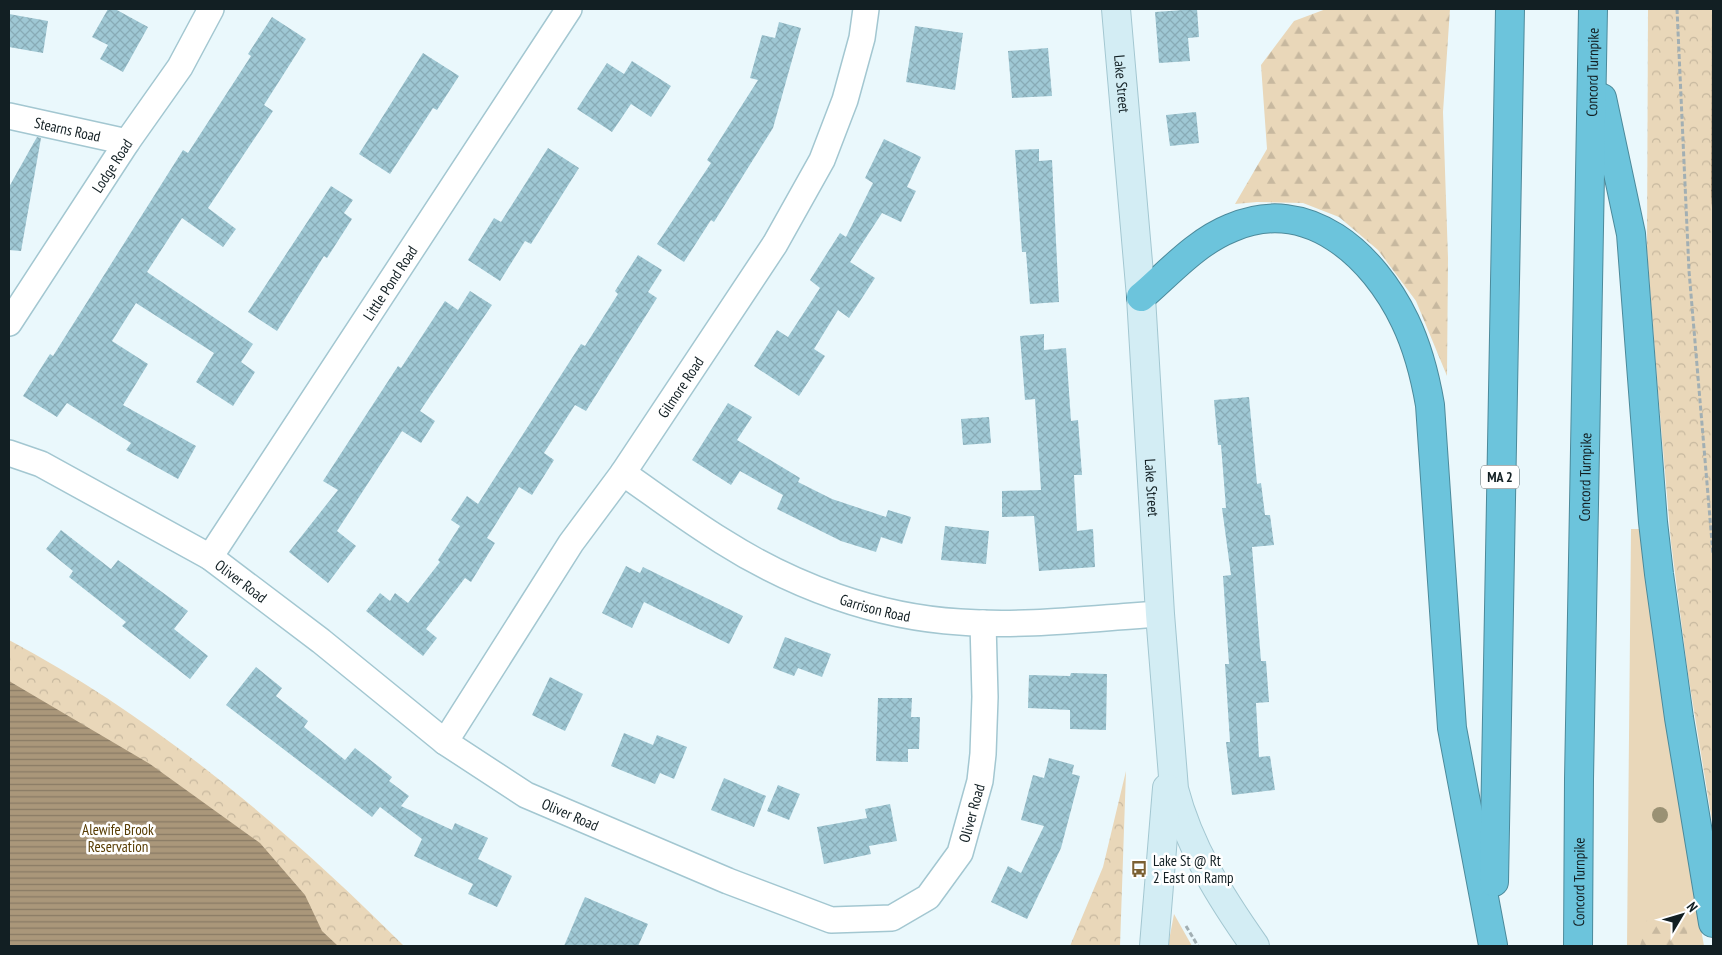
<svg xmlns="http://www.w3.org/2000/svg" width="1722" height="955" font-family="'PT Sans Narrow',sans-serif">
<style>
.grass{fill:#e9d7b9}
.forest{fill:url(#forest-firs)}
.park{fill:url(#park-crowns)}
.water{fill:url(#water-rules)}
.building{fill:url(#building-cross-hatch)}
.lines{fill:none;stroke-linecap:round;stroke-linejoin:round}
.street-casing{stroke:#a3c7d1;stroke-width:28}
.secondary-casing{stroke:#a3c7d1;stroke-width:30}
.highway-casing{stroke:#4c8a9b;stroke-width:30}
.path{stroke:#a2afb3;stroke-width:3;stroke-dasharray:5 2.5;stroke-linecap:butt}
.street{stroke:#fff;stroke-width:25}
.secondary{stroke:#d3edf4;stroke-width:28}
.highway{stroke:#6cc4dc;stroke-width:28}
.tree{fill:#9a9174}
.labels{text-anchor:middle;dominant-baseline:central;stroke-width:5;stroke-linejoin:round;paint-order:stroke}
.shield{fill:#fff;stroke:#596265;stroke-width:1}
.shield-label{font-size:14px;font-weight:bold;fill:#121f23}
.street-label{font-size:15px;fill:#121f23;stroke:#fff}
.park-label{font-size:15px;fill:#583d04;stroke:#fff}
.poi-label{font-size:15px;fill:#121f23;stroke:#fff;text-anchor:start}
</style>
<defs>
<pattern id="forest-firs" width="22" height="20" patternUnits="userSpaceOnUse" patternTransform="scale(1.25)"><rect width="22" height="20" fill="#e9d7b9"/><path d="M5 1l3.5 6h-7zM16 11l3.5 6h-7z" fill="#c7b89f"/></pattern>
<pattern id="park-crowns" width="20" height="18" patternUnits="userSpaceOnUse" patternTransform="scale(1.25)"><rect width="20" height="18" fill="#e9d7b9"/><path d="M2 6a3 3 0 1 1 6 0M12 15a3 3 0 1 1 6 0" fill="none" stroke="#c7b89f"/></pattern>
<pattern id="water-rules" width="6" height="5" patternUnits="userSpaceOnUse" patternTransform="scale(1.25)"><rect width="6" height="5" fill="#aa977a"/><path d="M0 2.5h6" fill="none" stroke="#897b64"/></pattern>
<pattern id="building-cross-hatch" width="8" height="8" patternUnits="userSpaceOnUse" patternTransform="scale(1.25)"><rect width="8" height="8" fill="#9fc8d4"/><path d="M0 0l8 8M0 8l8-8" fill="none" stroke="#88abb6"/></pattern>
</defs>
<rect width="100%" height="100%" fill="#eaf8fc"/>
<!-- grass -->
<g class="grass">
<path d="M1631,529H1640L1670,752L1704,946H1627Z"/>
<path d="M1174,914L1192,946H1168Z"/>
</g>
<!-- forest -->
<g class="forest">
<path d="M1326,9H1450L1443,112L1448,258L1447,376L1416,301L1378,250L1339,217L1303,203L1257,202L1235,204L1267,149L1261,65L1294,21Z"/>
<path d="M1665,910L1686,913L1688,946H1640L1647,920Z"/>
</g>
<!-- park -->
<g class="park">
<path d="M1648,9H1712L1713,827L1688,674L1671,542L1658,391L1647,250Z"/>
<path d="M9,640C157,719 286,828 404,946H9Z"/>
<path d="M1126,771L1120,946H1070L1103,867Z"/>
</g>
<!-- water -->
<g class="water">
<path d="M1712,9H1713V222L1711,194Z"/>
<path d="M9,681L150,764L260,843L305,895L322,931L338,946H9Z"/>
</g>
<!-- building -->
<g class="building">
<path d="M108,9H115L148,27L123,72L100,59L108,45L92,37Z"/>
<path d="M1197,9L1199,37L1188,38L1190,61L1159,63L1155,12Z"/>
<path d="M9,14L48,21L43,53L9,47Z"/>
<path d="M272,17L306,39L264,105L273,111L208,208L236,229L223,247L182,218L147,272L253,344L241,362L255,372L233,406L196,382L214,353L136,303L112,341L148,364L123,405L196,446L178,479L126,450L131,443L67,403L57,417L23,396L50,354L53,356L183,150L188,153L251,56L248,54Z"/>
<path d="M779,22L801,28L773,128L714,222L711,220L684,262L657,244L711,163L707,160L758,80L750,78L762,35L775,38Z"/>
<path d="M915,26L963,33L955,90L906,82Z"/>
<path d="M1048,48L1052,96L1012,98L1008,51Z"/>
<path d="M423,53L459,76L437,110L433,108L390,174L359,154Z"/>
<path d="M632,61L671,86L651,117L631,104L612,132L577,109L607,63L624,74Z"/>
<path d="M1196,112L1199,143L1170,146L1166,115Z"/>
<path d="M37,137L41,138L21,251L9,250V187Z"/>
<path d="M884,139L921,157L907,187L916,191L901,222L882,213L850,262L875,278L849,318L838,310L814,349L825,356L799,396L754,366L777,330L788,337L820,288L810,280L840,233L846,237L873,183L865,178Z"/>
<path d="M548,148L579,168L531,244L525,241L500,281L468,260L494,218L501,222Z"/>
<path d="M1039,149V161L1052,160L1059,302L1030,304L1026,252H1022L1015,150Z"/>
<path d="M331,186L353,200L344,213L352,219L327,258L324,256L277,331L248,312Z"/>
<path d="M638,255L662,270L648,292L657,298L586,411L575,405L544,453L554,460L532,495L519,487L487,538L495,543L471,582L465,578L426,629L437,638L423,656L366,611L380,593L390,601L395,593L408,603L440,562L438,560L460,526L451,520L467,496L478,504L581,344L585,346L618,294L615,291Z"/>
<path d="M470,291L492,305L420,411L435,421L421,443L402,431L337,531L356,546L328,583L289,552L338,490L323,481L398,366L401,368L445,301L458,310Z"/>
<path d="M1044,334V350L1066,348L1071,421L1078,420L1082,475H1074L1077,531L1093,529L1095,567L1039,571L1034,516L1002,517V491L1041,490L1035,399L1025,400L1020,336Z"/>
<path d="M1249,397L1257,484L1261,483L1265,515H1270L1274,545L1252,547L1261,661H1266L1269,702L1256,703L1259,757L1270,756L1275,790L1232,795L1226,742H1230L1225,664H1229L1223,576L1231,575L1222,508H1226L1221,445H1218L1214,400Z"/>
<path d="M728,403L752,417L737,440L800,478L798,482L832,499L886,517L888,510L911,517L902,544L881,537L876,552L841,541L777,509L783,495L740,471L731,485L692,460Z"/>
<path d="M989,417L991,443L963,445L961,419Z"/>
<path d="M945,526L989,531L986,564L941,560Z"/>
<path d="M61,530L111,569L118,560L188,611L174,629L208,656L190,679L122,626L126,622L69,577L73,571L46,549Z"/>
<path d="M626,566L640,573L643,567L743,616L729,644L644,602L632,628L602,613Z"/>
<path d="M785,637L831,654L822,677L798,668L794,676L773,668Z"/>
<path d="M256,667L282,688L276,696L308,721L304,727L345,760L355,748L392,777L389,781L409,796L401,806L452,830L455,823L488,838L478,859L512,876L497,907L468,894L473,884L414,856L422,839L380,807L372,817L226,705Z"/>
<path d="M1071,673L1107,674L1106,730L1070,729V710L1028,708L1029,675L1070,676Z"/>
<path d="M550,677L583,694L565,731L532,715Z"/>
<path d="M878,698H912L911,717H920L919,749H908V762L876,761Z"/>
<path d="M624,733L653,745L657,735L687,747L674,779L660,773L655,784L611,766Z"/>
<path d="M1049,758L1074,765L1072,774L1080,776L1061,848L1027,919L991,902L1008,866L1021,873L1044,826L1021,820L1033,775L1044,778Z"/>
<path d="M724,778L766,796L754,827L711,810Z"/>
<path d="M778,785L800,794L789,820L767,811Z"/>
<path d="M890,804L897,841L869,846L871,854L824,864L817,827L867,818L865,809Z"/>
<path d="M585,897L648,924L638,946H564Z"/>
</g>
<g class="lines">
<!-- street casing -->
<g class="street-casing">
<g id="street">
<path id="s1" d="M9,116L127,142"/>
<path id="s2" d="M9,323L127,142L180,67L211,9"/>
<path id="s3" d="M9,453L41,464L210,557L321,641L445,742L526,795L728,881L831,920L892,918L928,897L960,853L980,781L983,754L985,697L983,623"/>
<path id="s4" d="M623,473C656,496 688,520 722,541C793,586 876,617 960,622C1026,627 1094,618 1160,614"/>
<path id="s5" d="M210,557L569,9"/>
<path id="s6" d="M445,742L571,543L623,473L775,244L822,160L845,100L862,38L866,9"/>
</g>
</g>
<!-- secondary casing -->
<g class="secondary-casing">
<g id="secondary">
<path id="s7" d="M1116,9L1141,297L1160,614L1174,789C1189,847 1221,898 1255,946"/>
<path d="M1154,946L1167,788"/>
</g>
</g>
<!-- highway casing -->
<g class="highway-casing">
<g id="highway">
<path d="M1602,98L1631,234L1653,522L1659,574L1679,718L1713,923"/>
<path d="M1141,297C1169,273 1196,242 1231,228C1308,194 1374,256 1405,321C1418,348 1425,376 1430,405L1452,728L1493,945"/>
<path d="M1494,882L1510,9"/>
<path id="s8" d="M1578,946L1579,779L1593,9"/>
</g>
</g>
<!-- path -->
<g class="path">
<path d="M1677,9L1689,271L1713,554"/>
<path d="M1186,926L1198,946"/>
</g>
<!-- street -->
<use href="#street" class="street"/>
<!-- secondary -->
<use href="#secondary" class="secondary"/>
<!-- highway -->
<use href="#highway" class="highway"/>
</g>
<!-- trees -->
<circle class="tree" cx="1660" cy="815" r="8"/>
<!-- icons -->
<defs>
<g id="bus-bare" transform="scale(1.35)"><path d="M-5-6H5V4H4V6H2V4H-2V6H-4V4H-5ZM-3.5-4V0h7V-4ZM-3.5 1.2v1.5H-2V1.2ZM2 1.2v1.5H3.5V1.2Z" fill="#7b6032" stroke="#fff" stroke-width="2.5" paint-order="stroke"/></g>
</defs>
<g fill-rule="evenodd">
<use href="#bus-bare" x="1139" y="869"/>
</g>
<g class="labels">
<!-- shield labels -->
<rect class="shield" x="1481" y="465.5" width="38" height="23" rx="4"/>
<g class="shield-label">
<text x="1500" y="477">MA 2</text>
</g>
<!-- street labels -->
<g class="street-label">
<text stroke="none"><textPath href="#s8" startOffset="874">Concord Turnpike</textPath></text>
<text stroke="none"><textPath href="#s7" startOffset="75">Lake Street</textPath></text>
<text stroke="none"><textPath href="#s1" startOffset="60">Stearns Road</textPath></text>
<text stroke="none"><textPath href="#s2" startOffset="188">Lodge Road</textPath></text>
<text stroke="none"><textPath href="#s5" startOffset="328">Little Pond Road</textPath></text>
<text stroke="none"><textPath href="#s6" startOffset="426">Gilmore Road</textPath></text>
<text stroke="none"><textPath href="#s8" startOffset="469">Concord Turnpike</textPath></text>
<text stroke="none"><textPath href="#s7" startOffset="480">Lake Street</textPath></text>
<text stroke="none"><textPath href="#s3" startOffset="266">Oliver Road</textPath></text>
<text stroke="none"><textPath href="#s4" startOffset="288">Garrison Road</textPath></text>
<text stroke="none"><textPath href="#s3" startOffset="1151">Oliver Road</textPath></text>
<text stroke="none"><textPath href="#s3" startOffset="671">Oliver Road</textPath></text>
<text stroke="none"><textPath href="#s8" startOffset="64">Concord Turnpike</textPath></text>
</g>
<!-- park labels -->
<g class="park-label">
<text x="118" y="829">Alewife Brook<tspan x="118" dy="17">Reservation</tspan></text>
</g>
<!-- poi labels -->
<g class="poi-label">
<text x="1153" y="860">Lake St @ Rt<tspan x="1153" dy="17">2 East on Ramp</tspan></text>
</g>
</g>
<!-- border -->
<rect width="1722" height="955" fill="none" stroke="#121f23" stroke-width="20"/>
<!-- north arrow -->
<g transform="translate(1682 915) rotate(52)" stroke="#ffffff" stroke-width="4" paint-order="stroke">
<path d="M0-4L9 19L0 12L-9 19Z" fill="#121f23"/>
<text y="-8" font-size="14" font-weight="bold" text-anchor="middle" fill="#121f23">N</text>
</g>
</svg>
